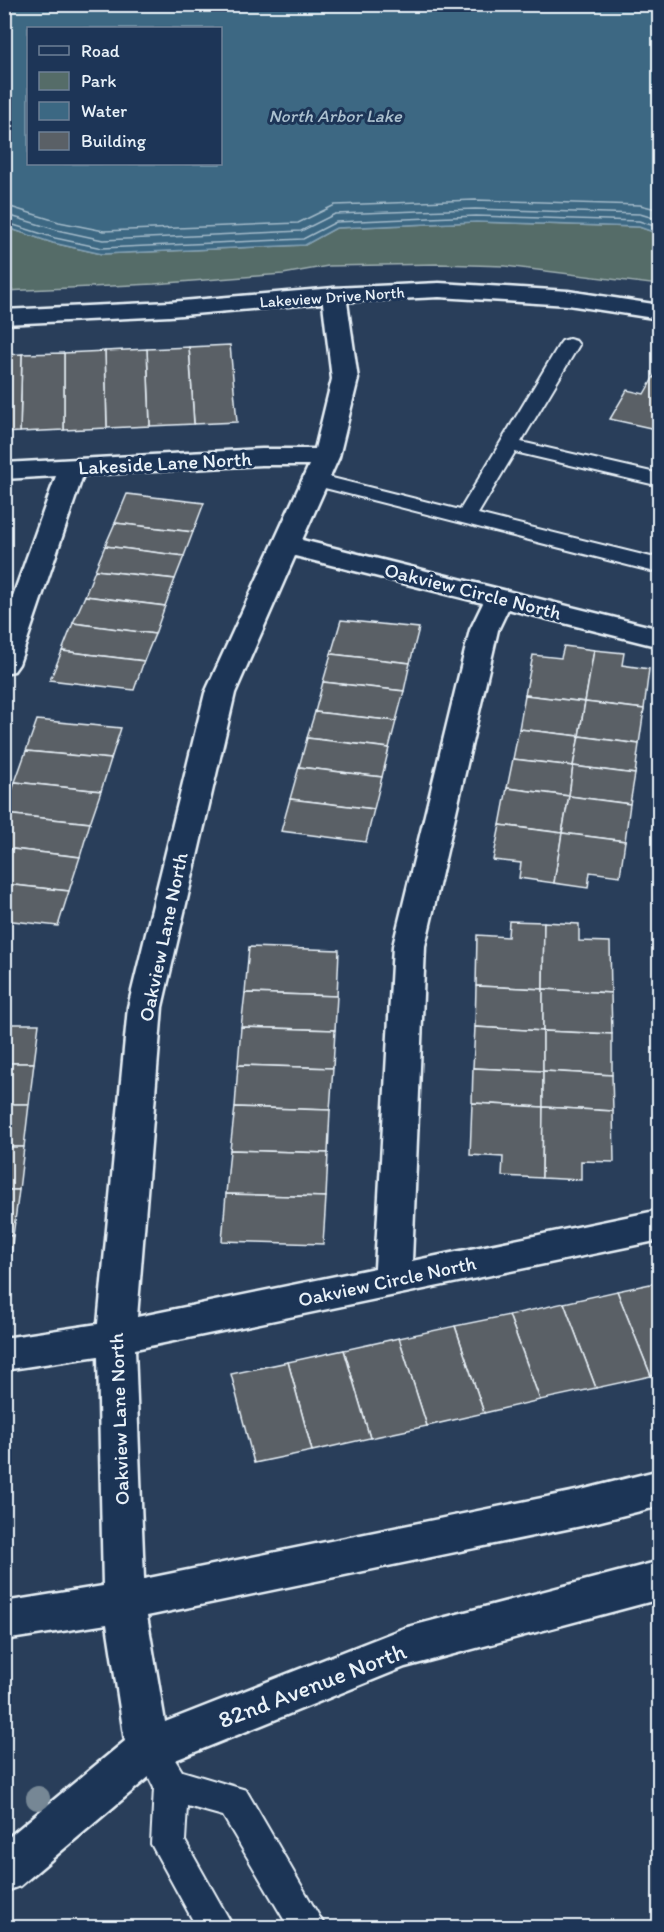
<svg xmlns="http://www.w3.org/2000/svg" width="664" height="1932" font-family="Itim,sans-serif">
<style>
.green{fill:#556c68;stroke:#9eaeb0;stroke-width:1.5}
.water{fill:#3c6883;stroke:#819fb2;stroke-width:1.5;fill-rule:evenodd}
.lines{fill:none;stroke-linecap:round;stroke-linejoin:round}
.shore{stroke:#a3bac9;stroke-width:1.5}
.building{fill:#5a6066;stroke:#e8f1f8;stroke-width:1.5}
.service-casing{stroke:#e8f1f8;stroke-width:4}
.minor-casing{stroke:#e8f1f8;stroke-width:5}
.tertiary-casing{stroke:#e8f1f8;stroke-width:5}
.service{fill:#1d3557;fill-rule:evenodd}
.minor{fill:#1d3557;fill-rule:evenodd}
.tertiary{fill:#1d3557;fill-rule:evenodd}
.tree{fill:#768795}
.labels{text-anchor:middle;dominant-baseline:central;stroke-width:6;stroke-linejoin:round;paint-order:stroke}
.far-street-label{font-size:16px;fill:#e8f1f8;stroke:#1d3557}
.far-water-label{font-size:18px;font-style:italic;fill:#acc1cf;stroke:#1d3557}
.street-label{font-size:20px;fill:#e8f1f8;stroke:#1d3557}
.near-street-label{font-size:24px;fill:#e8f1f8;stroke:#1d3557}
</style>
<rect width="100%" height="100%" fill="#293e5a"/>
<filter id="ink" filterUnits="userSpaceOnUse"><feTurbulence type="fractalNoise" baseFrequency=".0167" numOctaves="2"/><feDisplacementMap in="SourceGraphic" scale="12" xChannelSelector="R" yChannelSelector="G"/><feConvolveMatrix kernelMatrix="1 2 1 2 8 2 1 2 1" color-interpolation-filters="sRGB"/></filter>
<g filter="url(#ink)">
<!-- green -->
<path class="green" d="M476,222L639,227L659,234V285L505,266L438,264L328,266L283,274L154,284L5,291V227L53,243L102,254L305,245L336,228Z"/>
<!-- water -->
<path class="water" d="M5,4L659,5V234L639,227L476,222L336,228L305,245L102,254L53,243L5,227ZM28,28H220V164H28Z"/>
<g class="lines">
<!-- shore -->
<g class="shore">
<path d="M4,205L59,222L104,231L298,223L335,205L475,200L640,205L660,210"/>
<path d="M4,214L57,230L103,240L301,231L335,214L475,209L640,214L660,220"/>
<path d="M4,222L55,238L102,248L303,239L336,222L476,216L639,221L660,228"/>
</g>
</g>
<!-- building -->
<g class="building">
<path d="M230,345L237,422L194,424L189,347Z"/>
<path d="M189,347L194,424L150,426L147,349Z"/>
<path d="M147,349L150,426L107,428L105,351Z"/>
<path d="M105,351L107,428L64,430V353Z"/>
<path d="M64,353V430L20,432L22,354Z"/>
<path d="M22,354L20,432L4,433V355Z"/>
<path d="M660,366V430L610,419L627,390L644,394Z"/>
<path d="M127,494L204,503L193,532L115,523Z"/>
<path d="M115,523L193,532L184,556L105,546Z"/>
<path d="M105,546L184,556L175,579L95,570Z"/>
<path d="M95,570L175,579L165,606L85,596Z"/>
<path d="M85,596L165,606L155,634L73,623Z"/>
<path d="M341,620L419,628L410,663L331,654Z"/>
<path d="M73,623L155,634L144,661L62,651Z"/>
<path d="M564,646L594,650L585,702L525,695L533,655L561,658Z"/>
<path d="M594,650L624,653L622,665L649,669L644,709L585,702Z"/>
<path d="M62,651L144,661L134,690L50,680Z"/>
<path d="M331,654L410,663L404,691L323,682Z"/>
<path d="M323,682L404,691L396,721L315,712Z"/>
<path d="M525,695L585,702L579,736L519,729Z"/>
<path d="M585,702L644,709L639,744L579,736Z"/>
<path d="M315,712L396,721L389,748L307,738Z"/>
<path d="M37,720L121,728L111,759L26,751Z"/>
<path d="M519,729L579,736L573,766L513,759Z"/>
<path d="M579,736L639,744L635,774L573,766Z"/>
<path d="M307,738L389,748L382,777L299,767Z"/>
<path d="M26,751L111,759L101,791L15,782Z"/>
<path d="M513,759L573,766L569,796L507,788Z"/>
<path d="M573,766L635,774L630,804L569,796Z"/>
<path d="M299,767L382,777L374,809L290,799Z"/>
<path d="M15,782L101,791L90,823L4,814Z"/>
<path d="M507,788L569,796L562,833L500,825Z"/>
<path d="M569,796L630,804L625,841L562,833Z"/>
<path d="M290,799L374,809L366,842L281,831Z"/>
<path d="M4,814L90,823L80,857L4,848Z"/>
<path d="M500,825L562,833L554,883L519,878L521,863L493,860Z"/>
<path d="M562,833L625,841L620,876L590,872L588,888L554,883Z"/>
<path d="M4,848L80,857L69,891L4,884Z"/>
<path d="M4,884L69,891L58,926L4,920Z"/>
<path d="M509,921L544,922L543,989L476,986L477,935L508,937Z"/>
<path d="M544,922L579,924V941L610,942L611,993L543,989Z"/>
<path d="M249,947L339,950L337,996L245,993Z"/>
<path d="M476,986L543,989V1031L475,1027Z"/>
<path d="M543,989L611,993L612,1034L543,1031Z"/>
<path d="M245,993L337,996L335,1030L241,1027Z"/>
<path d="M4,1024H39L34,1063H4Z"/>
<path d="M241,1027L335,1030L333,1068L238,1065Z"/>
<path d="M475,1027L543,1031V1071L473,1068Z"/>
<path d="M543,1031L612,1034V1075L543,1071Z"/>
<path d="M4,1063H34L29,1104H4Z"/>
<path d="M238,1065L333,1068L330,1110L235,1107Z"/>
<path d="M473,1068L543,1071V1107L472,1103Z"/>
<path d="M543,1071L612,1075L613,1111L543,1107Z"/>
<path d="M472,1103L543,1107L542,1178L502,1176L503,1157L470,1155Z"/>
<path d="M4,1104H29L24,1147H4Z"/>
<path d="M235,1107L330,1110L328,1153L230,1150Z"/>
<path d="M543,1107L613,1111L614,1162L581,1161V1180L542,1178Z"/>
<path d="M4,1147H24L19,1190H4Z"/>
<path d="M230,1150L328,1153L326,1197L226,1194Z"/>
<path d="M4,1190H19L13,1236L4,1235Z"/>
<path d="M226,1194L326,1197L323,1244L222,1241Z"/>
<path d="M4,1235L13,1236L8,1282H4Z"/>
<path d="M660,1282V1374L651,1376L617,1291Z"/>
<path d="M617,1291L651,1376L596,1388L564,1303Z"/>
<path d="M564,1303L596,1388L540,1400L509,1315Z"/>
<path d="M509,1315L540,1400L484,1413L455,1326Z"/>
<path d="M455,1326L484,1413L427,1426L399,1338Z"/>
<path d="M399,1338L427,1426L370,1438L344,1350Z"/>
<path d="M344,1350L370,1438L312,1451L288,1362Z"/>
<path d="M288,1362L312,1451L254,1463L231,1374Z"/>
</g>
<g class="lines">
<!-- service casing -->
<g class="service-casing">
<g id="service">
<path d="M569,339L576,341L579,345L521,442L660,474V486L515,452L478,514L651,557L660,555V569L651,571L309,484L306,480L309,476L316,474L460,510L559,345L562,341Z"/>
<path d="M162,1754L174,1758L182,1771L246,1790L326,1928H289L223,1816L187,1806L185,1841L234,1928H197L151,1844L154,1788L145,1770L150,1758Z"/>
</g>
</g>
<!-- minor casing -->
<g class="minor-casing">
<path id="minor" d="M334,288L343,290L346,295L358,379L339,457L302,540L660,629V647L508,609L498,630L425,946L412,1261L660,1210V1240L135,1349L144,1579L581,1490L660,1470V1506L581,1526L147,1616L165,1722L404,1628L660,1561V1599L405,1667L163,1765L20,1886L4,1892V1841L125,1741L107,1624L4,1640V1602L103,1586L98,1356L4,1370V1338L98,1324L128,1007L205,693L309,465H262L83,475L19,664L14,671L4,673V621L56,476L4,479V463L262,449H315L332,379L322,295L325,290ZM295,556L483,603L470,630L393,946L375,1268L137,1317L162,1007L235,693Z"/>
</g>
<!-- tertiary casing -->
<g class="tertiary-casing">
<path id="tertiary" d="M439,283L568,291L660,305V319L568,305L439,297L334,302L170,316L4,324V310L170,302L334,288Z"/>
</g>
<!-- service -->
<use href="#service" class="service"/>
<!-- minor -->
<use href="#minor" class="minor"/>
<!-- tertiary -->
<use href="#tertiary" class="tertiary"/>
</g>
<!-- trees -->
<circle class="tree" cx="38" cy="1798" r="12"/>
</g>
<g class="labels">
<!-- far-street labels -->
<g class="far-street-label">
<text transform="translate(332 297) rotate(-4)">Lakeview Drive North</text>
</g>
<!-- far-water labels -->
<g class="far-water-label">
<text x="335" y="116">North Arbor Lake</text>
</g>
<!-- street labels -->
<g class="street-label">
<text transform="translate(165 463) rotate(-3)">Lakeside Lane North</text>
<text transform="translate(473 591) rotate(14)">Oakview Circle North</text>
<text transform="translate(163 937) rotate(-78)">Oakview Lane North</text>
<text transform="translate(387 1281) rotate(-12)">Oakview Circle North</text>
<text transform="translate(119 1419) rotate(-92)">Oakview Lane North</text>
</g>
<!-- near-street labels -->
<g class="near-street-label">
<text transform="translate(312 1685) rotate(-21)">82nd Avenue North</text>
</g>
</g>
<!-- margin -->
<rect width="664" height="1932" fill="none" stroke="#1d3557" stroke-width="24"/>
<rect x="12" y="12" width="640" height="1908" fill="none" stroke="#e8f1f8" stroke-width="2" filter="url(#ink)"/>
<!-- legend -->
<rect x="27" y="27" width="195" height="138" fill="#1d3557" stroke="#6e8097" stroke-width="1.5"/>
<rect x="39" y="46" width="30" height="9" fill="#1d3557" stroke="#6e8097" stroke-width="1.5"/>
<text x="81" y="57" font-size="18" fill="#e8f1f8">Road</text>
<rect x="39" y="72" width="30" height="18" fill="#556c68" stroke="#6e8097" stroke-width="1.5"/>
<text x="81" y="87" font-size="18" fill="#e8f1f8">Park</text>
<rect x="39" y="102" width="30" height="18" fill="#3c6883" stroke="#6e8097" stroke-width="1.5"/>
<text x="81" y="117" font-size="18" fill="#e8f1f8">Water</text>
<rect x="39" y="132" width="30" height="18" fill="#5a6066" stroke="#6e8097" stroke-width="1.5"/>
<text x="81" y="147" font-size="18" fill="#e8f1f8">Building</text>
</svg>
